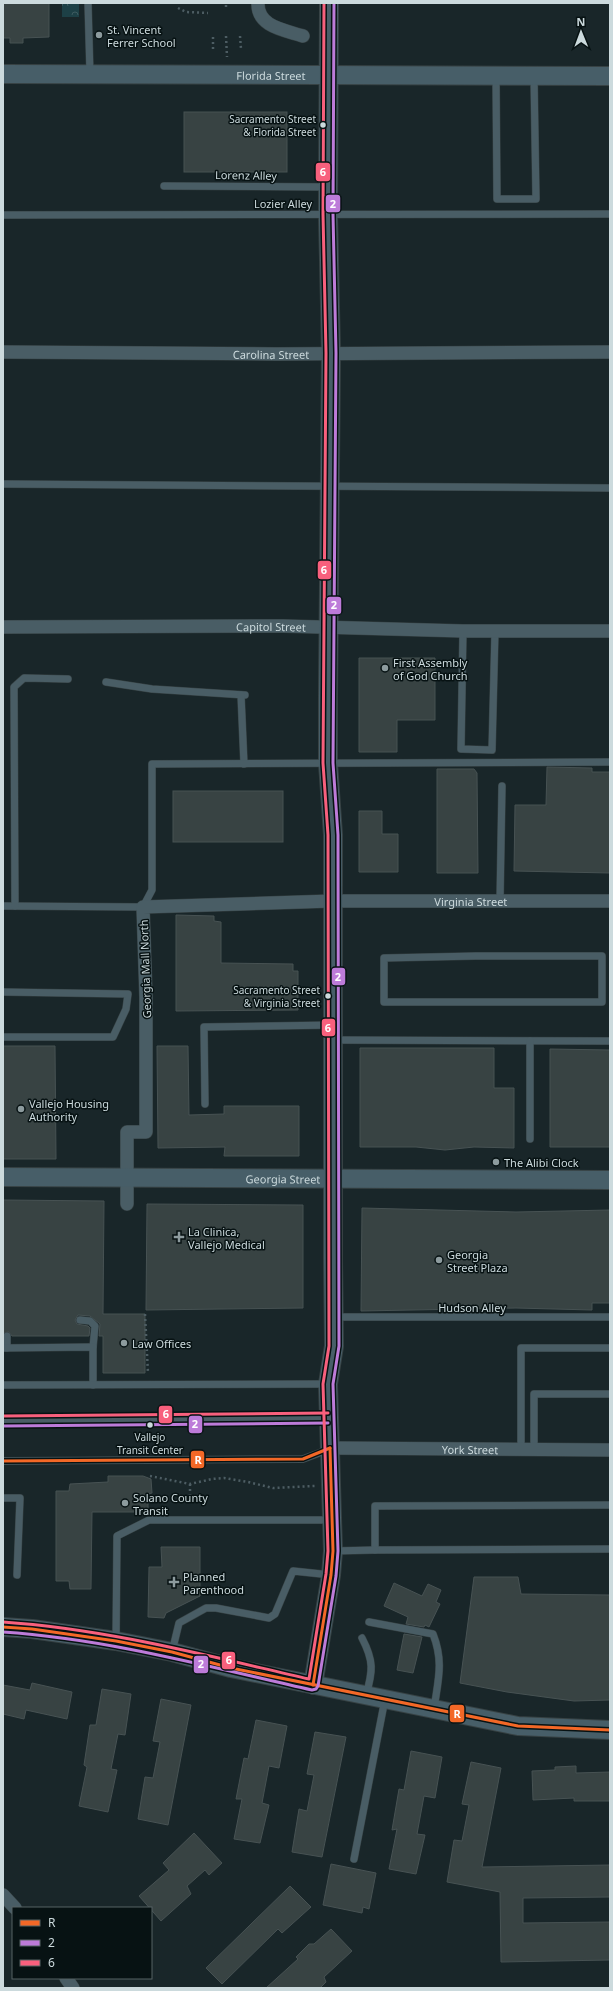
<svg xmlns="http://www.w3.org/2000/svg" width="613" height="1991" font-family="'Noto Sans',sans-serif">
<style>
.park{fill:url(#park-crowns)}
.building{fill:#384343;stroke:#475253}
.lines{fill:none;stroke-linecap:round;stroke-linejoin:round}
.lane-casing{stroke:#374244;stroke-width:8}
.street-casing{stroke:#374244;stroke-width:14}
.secondary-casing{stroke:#374244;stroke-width:20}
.path{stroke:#4d5d63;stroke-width:2.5;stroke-dasharray:2 3;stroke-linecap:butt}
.lane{stroke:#495d65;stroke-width:7}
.street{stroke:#495d65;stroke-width:13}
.secondary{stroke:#475e68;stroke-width:18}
.bus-1-casing{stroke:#071213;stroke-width:6}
.bus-2-casing{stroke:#071213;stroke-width:6}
.bus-3-casing{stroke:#071213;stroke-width:6}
.bus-1{stroke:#f36827;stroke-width:3}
.bus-2{stroke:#bd7bd9;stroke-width:3}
.bus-3{stroke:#f8607d;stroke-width:3}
.poi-dot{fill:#8d9b9e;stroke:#071213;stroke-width:1.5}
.bus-dot{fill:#ccdadd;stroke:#071213;stroke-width:1.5}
.labels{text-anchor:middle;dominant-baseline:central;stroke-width:3;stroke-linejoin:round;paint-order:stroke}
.bus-label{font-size:10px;fill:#ccdadd;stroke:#071213;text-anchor:end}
.poi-label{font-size:11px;fill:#ccdadd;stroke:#071213;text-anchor:start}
.street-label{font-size:11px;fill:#ccdadd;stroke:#071213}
.line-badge{stroke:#071213;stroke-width:1.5}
.badge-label{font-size:11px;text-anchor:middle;font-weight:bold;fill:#fff}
</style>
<defs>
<pattern id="park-crowns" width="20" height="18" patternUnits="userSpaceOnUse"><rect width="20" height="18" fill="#1d4046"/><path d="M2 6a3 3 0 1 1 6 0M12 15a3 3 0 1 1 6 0" fill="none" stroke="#3d5b60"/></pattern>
</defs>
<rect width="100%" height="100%" fill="#192629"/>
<!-- park -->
<rect class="park" x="62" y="3" width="17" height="14"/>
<!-- building -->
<g class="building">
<path d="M3,3H49V37L23,38V43H10V38H3Z"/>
<rect x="184" y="112" width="103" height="60"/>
<path d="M359,658H435V720H397V752H359Z"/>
<path d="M547,767L592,768V772H610V873L514,871L515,805H546Z"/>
<path d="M437,769H474L477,773L478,873H437Z"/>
<rect x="173" y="791" width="110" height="51"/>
<path d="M359,811H382V834H398V872H359Z"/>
<path d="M176,915L214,916V921L221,922V963L293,964V971H298V1010L176,1011Z"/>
<path d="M3,1046H55L56,1159H3Z"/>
<path d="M157,1046H188L189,1115L224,1114V1106H299V1156H224L225,1147L158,1148Z"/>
<path d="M360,1048H494V1088H514V1148L474,1147L445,1150L416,1147H360Z"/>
<path d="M550,1049L610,1050V1147H550Z"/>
<path d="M3,1200L104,1201L103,1314H145V1373H103V1336H99L100,1324L90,1316L78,1315L75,1320L77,1324L88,1326L90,1328L89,1336H12L9,1332L3,1333Z"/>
<path d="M147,1204L303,1205V1308L146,1310Z"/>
<path d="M362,1208L516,1212L610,1210V1303H592V1310L516,1308L361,1311Z"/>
<path d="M108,1476H143L151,1479L152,1493L148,1494V1512H92L91,1589H70L69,1581H56V1491H69L70,1484L108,1482Z"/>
<path d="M161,1547H200V1596L166,1613L164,1618L148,1617L149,1567H162Z"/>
<path d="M474,1577H518L521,1594L610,1595V1700L574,1701L507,1692L460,1683Z"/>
<path d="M394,1583L422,1596L428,1584L441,1590L436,1602L440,1604L429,1627L425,1625L424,1627L406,1624L408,1617L384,1606Z"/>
<path d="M404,1634L422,1637L413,1673L397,1670Z"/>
<path d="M32,1683L72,1692L67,1719L26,1710L24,1719L3,1714V1685L30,1690Z"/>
<path d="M102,1689L131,1694L125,1735L118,1734L111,1769L117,1770L108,1812L79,1806L87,1767L84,1765L90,1725H96Z"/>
<path d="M161,1699L191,1705L168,1825L138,1819L145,1777L153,1778L160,1742L153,1741Z"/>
<path d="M256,1720L287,1726L279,1768L269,1766L262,1803L269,1805L260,1843L234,1839L242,1799H236L244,1758L248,1759Z"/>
<path d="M315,1732L346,1737L322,1857L292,1852L299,1809L307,1811L314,1775L307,1774Z"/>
<path d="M411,1751L442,1757L435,1798L424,1796L417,1834L425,1835L416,1874L389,1869L397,1829L392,1830L399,1789L404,1790Z"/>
<path d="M471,1762L501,1768L482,1867L610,1865V1897L523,1898V1923L610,1922V1960L501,1962L500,1892L447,1882L454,1840L462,1841L469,1805L462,1804Z"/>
<path d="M576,1766V1773L610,1772V1801H574V1798L533,1800L532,1771L555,1770V1767Z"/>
<path d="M194,1833L222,1863L209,1875L205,1870L187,1886L191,1894L161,1921L139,1896L169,1870L163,1863Z"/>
<path d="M331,1864L376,1873L369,1909L363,1907L362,1913L323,1905Z"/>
<path d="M290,1886L311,1907L282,1933L278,1929L222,1984L206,1968Z"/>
<path d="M331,1929L352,1951L324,1977L326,1982L320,1988H266L298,1959L296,1957L309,1944H314Z"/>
</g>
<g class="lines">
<!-- lane casing -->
<g class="lane-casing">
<g id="lane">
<path d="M88,3L90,74"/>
<path d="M496,76L497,199H536L534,76"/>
<path d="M164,186L328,187"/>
<path d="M3,215L610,214"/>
<path d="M3,484L610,488"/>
<path d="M463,631L461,749L492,750L495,631"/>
<path d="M106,682L152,689L245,695"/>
<path d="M241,695L244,764"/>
<path d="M500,901L502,786"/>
<path d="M3,906L143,907L152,890V764L610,762"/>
<path d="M15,906L14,687L24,678L68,679"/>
<path d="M476,956H602V1002H384V958Z"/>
<path d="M3,992L128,994L126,1009L113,1037H3"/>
<path d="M334,1040L610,1041"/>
<path d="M530,1041V1139"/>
<path d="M205,1104L204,1027L333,1025"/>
<path d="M334,1317H610"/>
<path d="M80,1320L90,1321L95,1326L93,1347"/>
<path d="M7,1336V1348"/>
<path d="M3,1348L93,1347V1385"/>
<path d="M3,1385L328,1384"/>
<path d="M3,1421L328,1418"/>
<path d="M521,1449V1348H610"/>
<path d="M534,1449V1394H610"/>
<path d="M3,1461L303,1459L330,1449"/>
<path d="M3,1498H20L17,1575"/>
<path d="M610,1505L375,1506V1550L610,1549"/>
<path d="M333,1551L375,1550"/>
<path d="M369,1622L433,1634C444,1662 438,1680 434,1709"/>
<path d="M362,1638C374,1661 373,1671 366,1695"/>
<path d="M116,1641L117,1536L149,1520H332"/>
<path d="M172,1652L179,1623L206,1608H216L269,1618L275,1614L293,1571L331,1575"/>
<path d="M354,1859L385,1699"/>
</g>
</g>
<!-- street casing -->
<g class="street-casing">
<g id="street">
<path d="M258,3C257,27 285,30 303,36"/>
<path id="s1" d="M3,352L276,354L610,352"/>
<path id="s2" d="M3,627L283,626L463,631H610"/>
<path id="s3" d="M127,1204V1132H146V998L143,907L332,901H610"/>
<path id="s4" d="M330,1448L610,1450"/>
<path d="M3,1895L15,1908"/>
<path d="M66,1978L73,1988"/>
</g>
</g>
<!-- secondary casing -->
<g class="secondary-casing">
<g id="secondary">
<path id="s5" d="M3,74L610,76"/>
<path id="s6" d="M3,1177L610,1180"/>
<path d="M3,1627L32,1629L116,1641L172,1652L231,1668L518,1726L610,1730"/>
<path d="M313,1685L331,1575L333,1551L328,1384L334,1346L333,1259V835L328,763V697L331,353L328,214L329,3"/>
</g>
</g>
<!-- path -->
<g class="path">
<path d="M226,7V3"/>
<path d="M178,8L186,12L208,13"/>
<path d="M226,36L227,57"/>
<path d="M240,36L241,49"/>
<path d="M213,49V37"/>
<path d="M145,1314L148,1373"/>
<path d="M150,1476L190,1484L212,1479L224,1478L248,1482L273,1488L315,1486"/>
<path d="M190,1484V1497"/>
</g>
<!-- lane -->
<use href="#lane" class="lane"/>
<!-- street -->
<use href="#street" class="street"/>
<!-- secondary -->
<use href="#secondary" class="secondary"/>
<!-- bus-1 casing -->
<g class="bus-1-casing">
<g id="bus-1">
<path d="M3,1461L303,1459L330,1448"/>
<path d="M3,1627L32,1629L116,1641L172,1652L231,1668L518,1726L610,1730"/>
<path d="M313,1685L331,1575L333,1551L330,1448"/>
</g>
</g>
<!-- bus-2 casing -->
<g class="bus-2-casing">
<g id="bus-2">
<path d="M3,1426L328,1423"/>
<path d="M3,1632C108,1639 210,1667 312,1690L316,1689L318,1686L336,1576L338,1551L333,1384L339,1346L338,835L333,763L336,353L333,214L334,3"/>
</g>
</g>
<!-- bus-3 casing -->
<g class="bus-3-casing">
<g id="bus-3">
<path d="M3,1416L328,1413"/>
<path d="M3,1622C107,1629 208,1656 309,1679L326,1574L328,1551L323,1384L329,1346L328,835L323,763L326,353L323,214L324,3"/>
</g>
</g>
<!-- bus-1 -->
<use href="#bus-1" class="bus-1"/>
<!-- bus-2 -->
<use href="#bus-2" class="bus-2"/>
<!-- bus-3 -->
<use href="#bus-3" class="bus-3"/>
</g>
<!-- markers -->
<g class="poi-dot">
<circle cx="99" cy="35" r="4"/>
<circle cx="385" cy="668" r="4"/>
<circle cx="21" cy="1109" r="4"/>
<circle cx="496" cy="1162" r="4"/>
<path d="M177 1231h4v4h4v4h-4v4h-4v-4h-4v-4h4z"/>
<circle cx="439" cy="1260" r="4"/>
<circle cx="124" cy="1343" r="4"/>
<circle cx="125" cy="1503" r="4"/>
<path d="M172 1576h4v4h4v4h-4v4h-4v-4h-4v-4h4z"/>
</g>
<g class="bus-dot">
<circle cx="323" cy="125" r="3.5"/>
<circle cx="328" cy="996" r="3.5"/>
<circle cx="150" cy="1425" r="3.5"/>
</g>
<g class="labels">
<!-- bus labels -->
<g class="bus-label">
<text x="316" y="119">Sacramento Street<tspan x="316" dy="13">&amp; Florida Street</tspan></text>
<text x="320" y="990">Sacramento Street<tspan x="320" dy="13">&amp; Virginia Street</tspan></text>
<text x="150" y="1437" text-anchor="middle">Vallejo<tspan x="150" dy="13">Transit Center</tspan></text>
</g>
<!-- poi labels -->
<g class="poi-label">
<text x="107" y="29">St. Vincent<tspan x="107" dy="13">Ferrer School</tspan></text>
<text x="393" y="662">First Assembly<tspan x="393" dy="13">of God Church</tspan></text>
<text x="29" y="1103">Vallejo Housing<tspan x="29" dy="13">Authority</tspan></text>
<text x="504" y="1162">The Alibi Clock</text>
<text x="188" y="1231">La Clinica,<tspan x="188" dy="13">Vallejo Medical</tspan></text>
<text x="447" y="1254">Georgia<tspan x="447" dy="13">Street Plaza</tspan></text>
<text x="132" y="1343">Law Offices</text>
<text x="133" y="1497">Solano County<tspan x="133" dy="13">Transit</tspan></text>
<text x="183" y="1576">Planned<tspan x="183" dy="13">Parenthood</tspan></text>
</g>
<!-- street labels -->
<g class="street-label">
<text stroke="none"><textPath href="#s5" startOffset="268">Florida Street</textPath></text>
<text transform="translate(246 175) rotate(1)">Lorenz Alley</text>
<text x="283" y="203">Lozier Alley</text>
<text stroke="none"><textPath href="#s1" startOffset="268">Carolina Street</textPath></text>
<text stroke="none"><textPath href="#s2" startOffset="268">Capitol Street</textPath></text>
<text stroke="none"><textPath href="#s3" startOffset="644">Virginia Street</textPath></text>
<text transform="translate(145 969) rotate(-92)">Georgia Mall North</text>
<text stroke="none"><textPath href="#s6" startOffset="280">Georgia Street</textPath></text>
<text x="472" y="1307">Hudson Alley</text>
<text stroke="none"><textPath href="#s4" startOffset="140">York Street</textPath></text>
</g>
</g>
<g class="line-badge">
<rect x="315" y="162" width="16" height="20" rx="4" fill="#f8607d"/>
<rect x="325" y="194" width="16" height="19" rx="4" fill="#bd7bd9"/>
<rect x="317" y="560" width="15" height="20" rx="4" fill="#f8607d"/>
<rect x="326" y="596" width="16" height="19" rx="4" fill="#bd7bd9"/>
<rect x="331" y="967" width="15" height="19" rx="4" fill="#bd7bd9"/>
<rect x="321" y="1018" width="15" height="19" rx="4" fill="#f8607d"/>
<rect x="158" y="1405" width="15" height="19" rx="4" fill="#f8607d"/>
<rect x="188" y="1415" width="15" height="19" rx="4" fill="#bd7bd9"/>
<rect x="190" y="1450" width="15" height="19" rx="4" fill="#f36827"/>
<rect x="221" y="1651" width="15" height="19" rx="4" fill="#f8607d"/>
<rect x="193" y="1655" width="16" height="19" rx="4" fill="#bd7bd9"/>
<rect x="449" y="1704" width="16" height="19" rx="4" fill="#f36827"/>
</g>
<g class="badge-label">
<text x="323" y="176">6</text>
<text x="333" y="208">2</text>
<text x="324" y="574">6</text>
<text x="334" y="609">2</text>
<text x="338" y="981">2</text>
<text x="328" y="1032">6</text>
<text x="166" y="1418">6</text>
<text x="195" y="1428">2</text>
<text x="198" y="1464">R</text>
<text x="229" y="1664">6</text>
<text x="201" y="1668">2</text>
<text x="457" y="1718">R</text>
</g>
<!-- border -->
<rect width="613" height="1991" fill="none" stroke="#ccdadd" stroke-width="8"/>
<!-- legend -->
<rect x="12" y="1907" width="140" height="72" fill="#071213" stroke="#566264"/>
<rect x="20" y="1920" width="20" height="6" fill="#f36827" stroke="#566264"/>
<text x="48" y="1927" font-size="12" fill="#ccdadd">R</text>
<rect x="20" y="1940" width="20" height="6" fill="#bd7bd9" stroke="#566264"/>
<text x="48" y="1947" font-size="12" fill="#ccdadd">2</text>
<rect x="20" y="1960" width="20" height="6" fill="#f8607d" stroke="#566264"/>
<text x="48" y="1967" font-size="12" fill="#ccdadd">6</text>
<!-- north arrow -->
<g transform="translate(581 32) rotate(359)" stroke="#071213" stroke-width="3" paint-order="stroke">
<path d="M0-3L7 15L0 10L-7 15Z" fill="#ccdadd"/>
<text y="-6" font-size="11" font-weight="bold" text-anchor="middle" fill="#ccdadd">N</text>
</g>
</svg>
